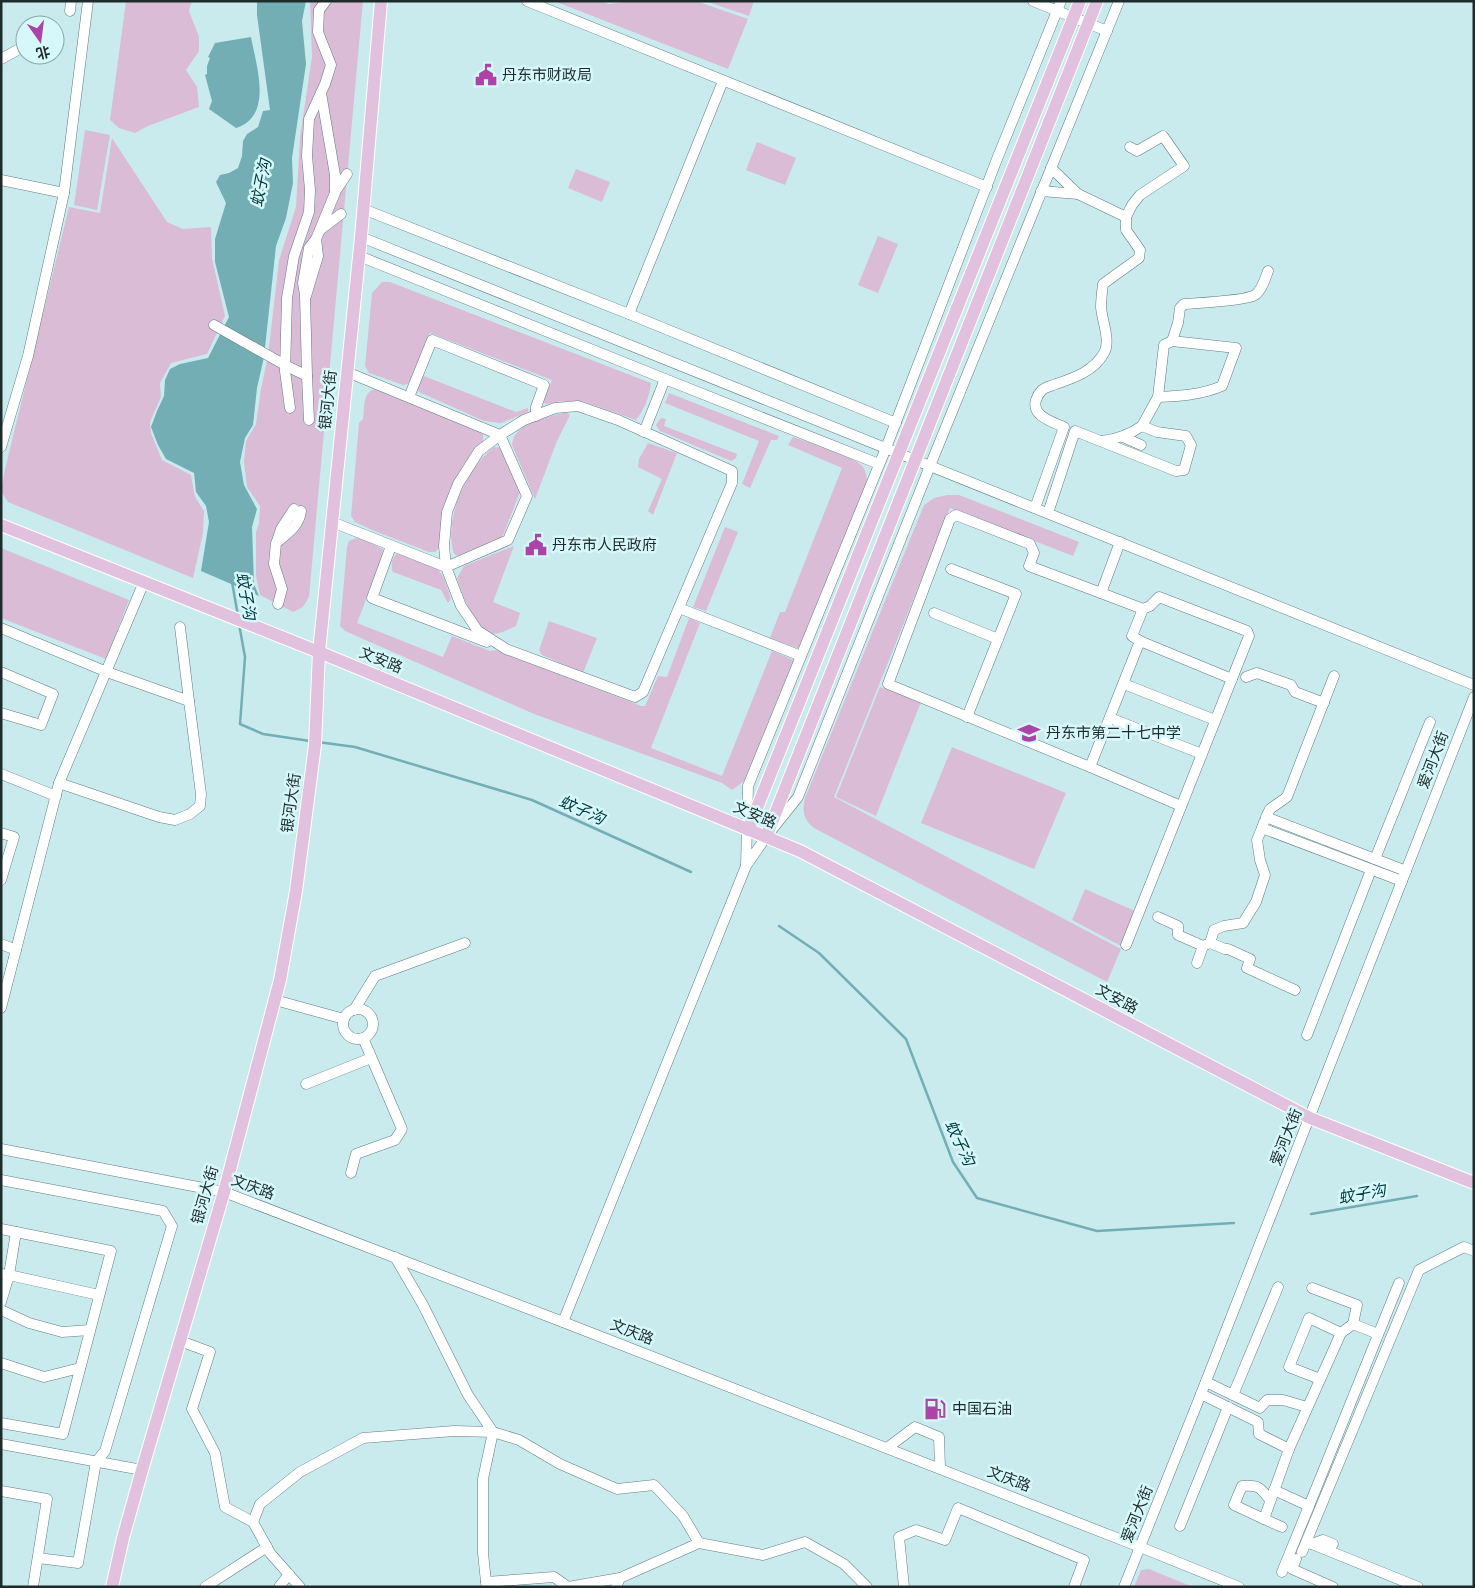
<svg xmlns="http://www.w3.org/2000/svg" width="1475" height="1588" font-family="'DM Sans','Noto Sans SC',sans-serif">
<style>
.green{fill:#dbbcd7}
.water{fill:#73aeb4}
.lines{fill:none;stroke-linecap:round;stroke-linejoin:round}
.stream{stroke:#73aeb4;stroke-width:2.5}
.minor-casing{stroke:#607d80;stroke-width:11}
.major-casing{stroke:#fff;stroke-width:14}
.minor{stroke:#fff;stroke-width:10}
.major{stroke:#e1c1de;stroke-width:12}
.labels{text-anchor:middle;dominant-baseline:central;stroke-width:5;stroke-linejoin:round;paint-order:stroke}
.poi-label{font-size:15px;fill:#1e2b2c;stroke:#d7f8fb;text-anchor:start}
.street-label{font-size:15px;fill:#1e2b2c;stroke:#d7f8fb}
.water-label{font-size:16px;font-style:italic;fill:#003a3f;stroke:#d7f8fb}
</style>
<rect width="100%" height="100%" fill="#caebee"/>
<!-- green -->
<g class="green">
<path d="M126,1H192L189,11L199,37V51L186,70L197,87L199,107L148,126L135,133L119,128L110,120Z"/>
<path d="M310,1H363L309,597L303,607L293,612L260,595L256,576V532L259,523L260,506L247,487L244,462L246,441L256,424L261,389L268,356L279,260L296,207L300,137L312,57Z"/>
<path d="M554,1H600L609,4L630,1H696L748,19L728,69Z"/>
<path d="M705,1H754L749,16Z"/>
<path d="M85,130L110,135L97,210L74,205Z"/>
<path d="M112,138L167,222L183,229L211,227L212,258L225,316L207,354L171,363L160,383L161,397L150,422L151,433L162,460L191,475L195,497L204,511L203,533L193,578L8,502L1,491L5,469L69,207L100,213Z"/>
<path d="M757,142L796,158L785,185L746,170Z"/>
<path d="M576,169L610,182L602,202L568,188Z"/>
<path d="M878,236L898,244L878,293L858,285Z"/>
<path d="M382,282H390L651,383C649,397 645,409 636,420L582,401H562L546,404L543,402L552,380L430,333L415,372L408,384L403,385L369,373L365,366L372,293Z"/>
<path d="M424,376L516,412L528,408V412L501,423L484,421L419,392L417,388L421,377Z"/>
<path d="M375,389L476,428L483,434V442C450,475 448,503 441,546L435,552H429L372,530L355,522L351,516L359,423L363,419C365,408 362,392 375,389Z"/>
<path d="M669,393L779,436L777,440H771L750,488L742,484L759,441L665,403Z"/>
<path d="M566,412L570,415L557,441L535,499L512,445C513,441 513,437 516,434C525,421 552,416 566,412Z"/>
<path d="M661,418L666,419L664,426L737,454L736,458L731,461L660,431L656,425Z"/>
<path d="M793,437C807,442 855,456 863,467C867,473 867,479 867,486L800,649L770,638L780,612H785L842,468L788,445Z"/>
<path d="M648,443L677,453L653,515L648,511L662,479L638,467L639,459Z"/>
<path d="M494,447L502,448L520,492L502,538L460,557L454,554C443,519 466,469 494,447Z"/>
<path d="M947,495H959L1079,542L1073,556L950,508L834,797L1121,949L1107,982L814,828C803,819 802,811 805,798L924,505L934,498Z"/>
<path d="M725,527L738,532L706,611L693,607Z"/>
<path d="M356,538L363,539L383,549L381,561L357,623L443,657L452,636L490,651L496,650L641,706H645L658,676L667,677L689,618L700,623L651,748L722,776L772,651L796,661L747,779L732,790L722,783L534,714L345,631L340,626L347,547L349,541Z"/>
<path d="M514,546L493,602L520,613L516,626C509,629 501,634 493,634C475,633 462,593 457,578L464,566Z"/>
<path d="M1,548L129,600L106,659L1,618Z"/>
<path d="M397,553L437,568L444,578L451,599L448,603L441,590L393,572C390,564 392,559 397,553Z"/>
<path d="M549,621L597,638L583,673L542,655L539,650Z"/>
<path d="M880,687L921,702L876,816L836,797Z"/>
<path d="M952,747L1066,793L1034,869L921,823Z"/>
<path d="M1085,889L1135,911L1121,946L1072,920Z"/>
<path d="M1149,1569L1193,1587H1134L1141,1570Z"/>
</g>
<!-- water -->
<g class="water">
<path d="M257,1H306L302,21L306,64L292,158L293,183L286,218L276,246L264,357L257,388L253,425L245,438L240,462L244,485L257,509L252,527L254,584L259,596L201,571L209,522L206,506L196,492L194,473L166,459L158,445L151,427L157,411L164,396L165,380L170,369L180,364L208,358L229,317L215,262V239L226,203L216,182L220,175L229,173L238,168L242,156L243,141L247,134L258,127L263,111L270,110L257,15Z"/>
<path d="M251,37C256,65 274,116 236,128L209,109L212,101L205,75L207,74V66L210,58L208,57L215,43Z"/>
</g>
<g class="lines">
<!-- stream -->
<g class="stream">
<path d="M232,582L238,616"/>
<path d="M239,624L245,657L240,724L263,734L310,741"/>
<path d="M318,742L355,747L532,800L691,872"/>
<path d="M779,926L819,953L906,1039L953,1162L977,1198L1097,1231L1234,1223"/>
<path d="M1311,1214L1417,1196"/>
</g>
<!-- minor casing -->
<g class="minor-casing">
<g id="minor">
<path d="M527,1L987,187"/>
<path d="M1033,1L1107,31"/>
<path d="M1061,1L997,159L886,448L748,786L746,866L766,837L798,797L930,466L1119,1"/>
<path d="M70,11L71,1"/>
<path d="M38,25L40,22"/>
<path d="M1,59L21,48L25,43"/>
<path d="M1051,168L1078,194"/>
<path d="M1,180L64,193"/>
<path d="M335,192L347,174"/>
<path d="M363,209L629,314L896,423"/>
<path d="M1126,217L1132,205L1140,195L1184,166L1163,136L1137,151L1130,147"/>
<path d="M320,230L341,214"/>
<path d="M361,237L1474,685"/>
<path d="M359,256L665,379"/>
<path d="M306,296L318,256L316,239"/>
<path d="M629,314L723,81"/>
<path d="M214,325L285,365L307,376L309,420"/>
<path d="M307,376L305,295L303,283L309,248L316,239L335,193V175L321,93"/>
<path d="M409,397L432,340L544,385L536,407V416"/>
<path d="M1158,397L1164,345L1172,341"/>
<path d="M290,408L285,371L287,298L294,256L309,212L310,190L307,156L309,119L325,84L331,65L318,32L319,10L326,1"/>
<path d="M644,432L665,379L879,464"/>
<path d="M500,435L527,496L508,540L446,567L444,546L447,512L458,484L479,451Z"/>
<path d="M1123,437L1141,445"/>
<path d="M1102,441C1118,439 1129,435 1142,426"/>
<path d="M1,447L28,356L64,193L88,1"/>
<path d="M1035,508L1064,427C1053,422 1031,416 1036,400C1037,397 1039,393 1042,390C1045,387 1051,386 1056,384C1074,378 1094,371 1104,353C1111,341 1102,321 1101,307C1101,300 1102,292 1103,284L1139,258L1140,250L1126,230V217L1078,194L1041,191"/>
<path d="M1048,513L1075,431L1176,471L1184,470L1191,445L1186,436L1157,432L1142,426L1158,397C1180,396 1201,395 1222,386L1236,348L1172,341L1178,323L1180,308L1184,304C1197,303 1245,301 1255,295C1262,290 1265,279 1268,271"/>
<path d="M332,522L446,567L461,606L478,631L506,649L635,697L643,692L732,483V471L618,420L578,406L555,408L524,420L500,435L347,372"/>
<path d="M277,541L281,529L294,509"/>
<path d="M1120,542L1101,593L1029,566L1034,553L1030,544L956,515L950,519L888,684L1090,767L1140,641L1132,636L1143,609L1150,606L1159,597L1247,631L1249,636L1126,945"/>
<path d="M391,546L372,598L487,642"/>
<path d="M951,569L1016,594L967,717"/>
<path d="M1101,593L1143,609"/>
<path d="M278,604L282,589L274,564L276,543C288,533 299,526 301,511"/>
<path d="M679,608L801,656"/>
<path d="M934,613L998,639"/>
<path d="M1,628L107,672L189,701L180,627"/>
<path d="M1140,641L1232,679"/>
<path d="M1,672L53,694L41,725L1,713"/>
<path d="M1334,676L1287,797L1270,809L1266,817L1406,871"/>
<path d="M1246,677L1257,673L1291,685L1295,692L1324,703"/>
<path d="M1124,684L1215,720"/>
<path d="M1110,718L1202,754"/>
<path d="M1090,767L1181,806"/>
<path d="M1,774L56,796"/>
<path d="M59,783L159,817L175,820L190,814L200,806L201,794L189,701"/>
<path d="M1264,822L1262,828L1402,881"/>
<path d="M1,833L14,837L1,880"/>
<path d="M1375,859L1430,722"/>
<path d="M1158,917L1178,926V935L1203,946"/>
<path d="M1210,943L1225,949H1228L1250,959L1247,968L1295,990"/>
<path d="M1,944L16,950"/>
<path d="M1197,963L1203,946L1210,943L1214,930L1224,926L1243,923L1256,902L1265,875L1260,860L1257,840L1262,828"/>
<path d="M275,1000L344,1019"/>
<path d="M1,1008L59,783L144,582"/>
<circle cx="358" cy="1024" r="15"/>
<path d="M354,1010L375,976L465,943"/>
<path d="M1307,1035L1371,870"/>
<path d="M306,1084L371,1058"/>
<path d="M1,1149L224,1192L563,1322L1140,1547L1239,1587"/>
<path d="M351,1173L356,1154L395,1140L402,1129L363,1038"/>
<path d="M1,1180L163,1211L172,1226L105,1451L96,1462L78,1563L38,1558"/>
<path d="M1,1229L111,1251L63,1434L1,1423"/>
<path d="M1,1274L9,1275L16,1232"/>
<path d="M1312,1288L1357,1305L1353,1324"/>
<path d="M1,1302L9,1275L99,1295"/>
<path d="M1,1310L29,1323L62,1332L90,1330"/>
<path d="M563,1322L746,866"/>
<path d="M180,1341L210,1352L192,1409L215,1453L225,1507L253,1522"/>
<path d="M1,1363L44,1377L80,1368"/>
<path d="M1320,1379L1289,1367L1309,1318L1341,1333"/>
<path d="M1206,1382L1260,1408L1267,1400H1283L1307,1407"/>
<path d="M1201,1394L1258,1422L1259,1434L1289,1449L1264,1519L1234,1505L1242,1486C1259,1485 1260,1487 1270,1500"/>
<path d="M1233,1395L1278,1287"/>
<path d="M1,1444L142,1470"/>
<path d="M887,1448L915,1427L939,1437L940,1468"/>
<path d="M1289,1449L1341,1333L1353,1324L1378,1334"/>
<path d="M1274,1490L1309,1506L1282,1572"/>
<path d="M1,1491L47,1499L33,1587"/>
<path d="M1309,1506L1399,1283"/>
<path d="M1264,1519L1282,1527"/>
<path d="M1180,1526L1228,1407"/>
<path d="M1307,1542L1418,1587"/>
<path d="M1312,1544L1323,1540L1333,1544"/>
<path d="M1302,1552L1419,1270L1464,1247L1474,1251"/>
<path d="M1296,1559L1292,1569L1333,1587"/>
<path d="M486,1582L483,1553V1479L493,1432L519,1440L560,1464L617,1489L654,1485L683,1516L699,1543"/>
<path d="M205,1587L267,1547"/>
<path d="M279,1587L289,1574"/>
<path d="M300,1587L270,1553L253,1522L260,1504L300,1472L363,1438L454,1431L493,1432L468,1395L423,1305L395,1257"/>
<path d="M487,1587L486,1582L554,1577L568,1587L620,1578"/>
<path d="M616,1587L620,1578L699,1543L763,1555L805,1542L844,1564L867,1587"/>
<path d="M904,1587L899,1537L916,1530L945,1540L958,1508L1084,1560L1074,1587"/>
<path d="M1124,1587L1201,1394L1474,697"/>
</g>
</g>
<!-- major casing -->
<g class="major-casing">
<g id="major">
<path d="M1,525L319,652L800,851L1310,1118L1474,1183"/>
<path d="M748,830L1080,1"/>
<path d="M766,837L1097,1"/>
<path d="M112,1587L123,1538L142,1470L224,1192L280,980L296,891L315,745L319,652L361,237L381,1"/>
</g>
</g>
<!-- minor -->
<use href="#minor" class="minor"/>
<!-- major -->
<use href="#major" class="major"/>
</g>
<!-- icons -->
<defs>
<g id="civic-bare" transform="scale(1.725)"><path d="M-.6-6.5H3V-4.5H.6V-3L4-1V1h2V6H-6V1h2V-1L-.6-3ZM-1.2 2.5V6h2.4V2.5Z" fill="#ac43a6" stroke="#d7f8fb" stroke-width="2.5" paint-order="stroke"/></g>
<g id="school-bare" transform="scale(1.725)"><path d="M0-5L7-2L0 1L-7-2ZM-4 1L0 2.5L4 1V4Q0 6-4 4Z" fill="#ac43a6" stroke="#d7f8fb" stroke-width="2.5" paint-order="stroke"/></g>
<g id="fuel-bare" transform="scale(1.725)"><path d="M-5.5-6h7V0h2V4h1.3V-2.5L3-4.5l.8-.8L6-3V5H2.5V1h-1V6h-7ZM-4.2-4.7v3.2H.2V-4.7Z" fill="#ac43a6" stroke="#d7f8fb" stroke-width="2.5" paint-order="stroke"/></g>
</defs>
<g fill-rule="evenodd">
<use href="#civic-bare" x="486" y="75"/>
<use href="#civic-bare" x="536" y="545"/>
<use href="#school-bare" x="1029" y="733"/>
<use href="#fuel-bare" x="935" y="1409"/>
</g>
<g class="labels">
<!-- poi labels -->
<g class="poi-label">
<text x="502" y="75">丹东市财政局</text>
<text x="552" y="545">丹东市人民政府</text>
<text x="1046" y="733">丹东市第二十七中学</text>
<text x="952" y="1409">中国石油</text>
</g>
<!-- street labels -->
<g class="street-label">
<text transform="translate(328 400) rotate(-84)">银河大街</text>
<text transform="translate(381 660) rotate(22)">文安路</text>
<text transform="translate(1433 760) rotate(-69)">爱河大街</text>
<text transform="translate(291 803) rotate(-82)">银河大街</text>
<text transform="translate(755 815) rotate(23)">文安路</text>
<text transform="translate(1117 999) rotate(28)">文安路</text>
<text transform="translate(1286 1137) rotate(-68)">爱河大街</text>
<text transform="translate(253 1187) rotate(20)">文庆路</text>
<text transform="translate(205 1195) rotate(-74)">银河大街</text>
<text transform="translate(632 1332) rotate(21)">文庆路</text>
<text transform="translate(1009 1479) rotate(21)">文庆路</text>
<text transform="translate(1137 1514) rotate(-68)">爱河大街</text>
</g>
<!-- water labels -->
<g class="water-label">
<text transform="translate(261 183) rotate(-79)">蚊子沟</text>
<text transform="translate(246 596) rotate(80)">蚊子沟</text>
<text transform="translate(582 810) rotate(24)">蚊子沟</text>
<text transform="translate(960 1143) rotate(65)">蚊子沟</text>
<text transform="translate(1362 1194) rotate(-10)">蚊子沟</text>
</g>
</g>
<!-- border -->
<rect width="1475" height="1588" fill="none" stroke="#1e2b2c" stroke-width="5"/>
<!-- north arrow -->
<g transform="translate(40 40) rotate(166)"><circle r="24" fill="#d7f8fb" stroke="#8da6a8"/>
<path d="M0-4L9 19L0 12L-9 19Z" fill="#ac43a6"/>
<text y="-8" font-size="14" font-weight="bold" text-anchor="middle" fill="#1e2b2c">北</text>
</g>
</svg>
